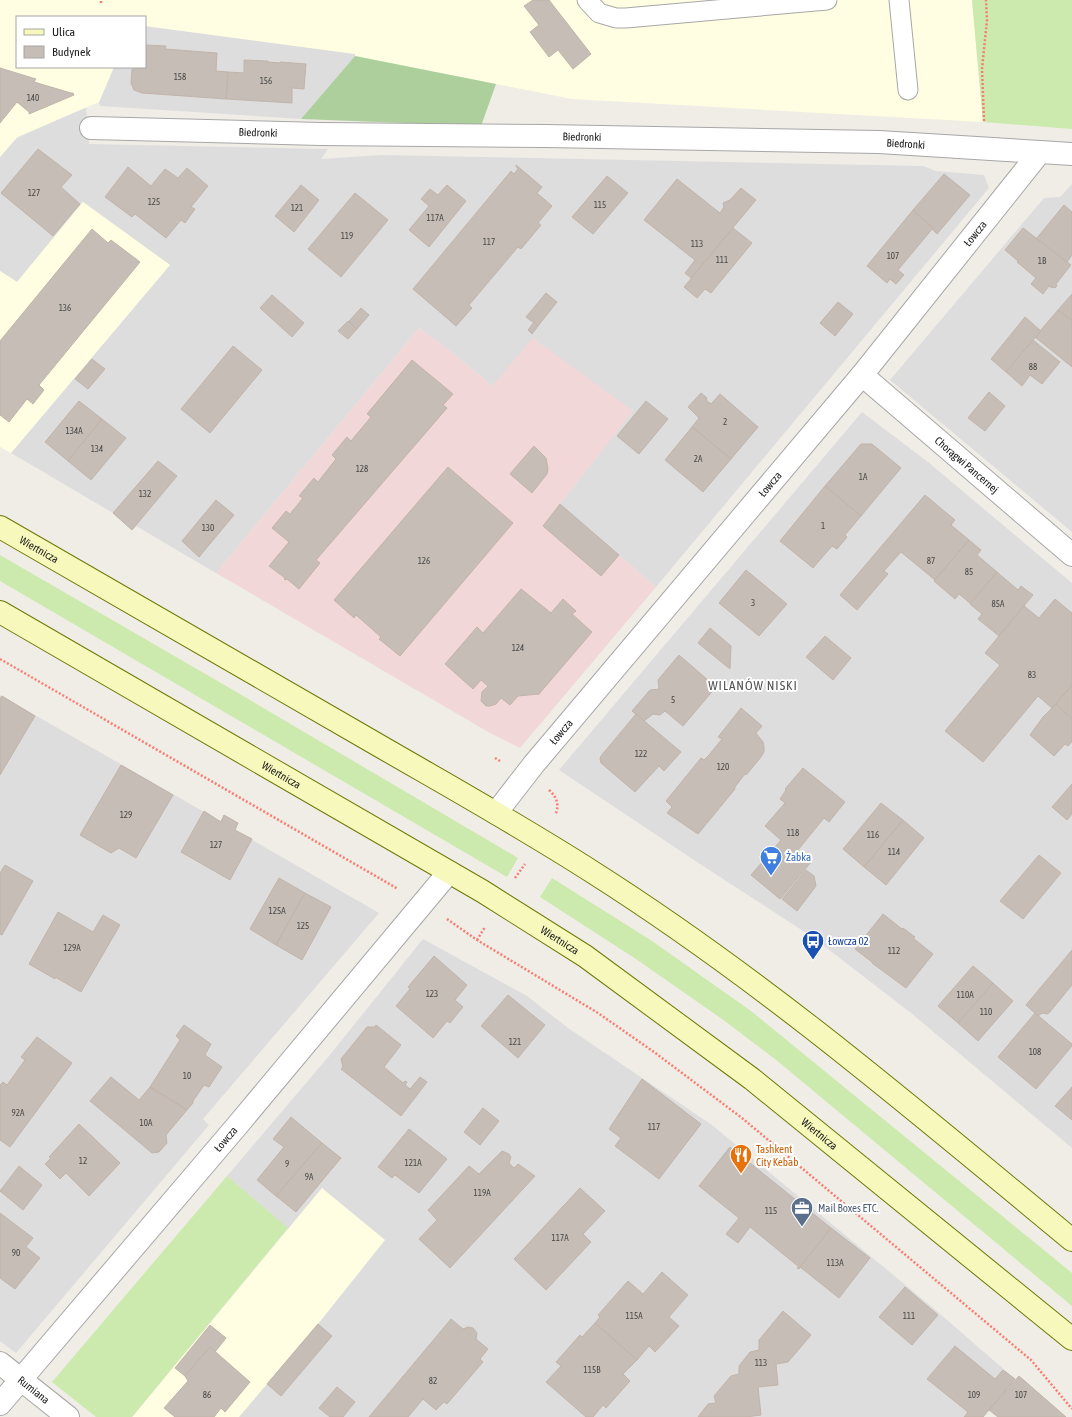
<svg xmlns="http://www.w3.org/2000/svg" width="1072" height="1417" font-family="'Asap Condensed',sans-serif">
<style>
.residential{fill:#dedddd}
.commercial{fill:#f1d7d7}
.education{fill:#fffee2}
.grass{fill:#cce9ae}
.forest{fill:#accf9c}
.building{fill:#c5bdb6;stroke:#c2b4a9}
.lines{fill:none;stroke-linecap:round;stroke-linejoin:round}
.lane-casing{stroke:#a7a7a7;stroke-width:21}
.street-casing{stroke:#a7a7a7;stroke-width:24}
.secondary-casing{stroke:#6d7807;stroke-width:24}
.path{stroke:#f87d70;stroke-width:2.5;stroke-dasharray:2 2;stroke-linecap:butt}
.lane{stroke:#fff;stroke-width:19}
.street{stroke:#fff;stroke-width:22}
.secondary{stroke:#f7f9bc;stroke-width:22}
.labels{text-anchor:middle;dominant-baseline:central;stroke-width:4;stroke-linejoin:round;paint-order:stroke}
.number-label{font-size:9px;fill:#494746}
.street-label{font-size:11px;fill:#202020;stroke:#fff}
.shop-label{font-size:11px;fill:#366cbe;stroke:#fff;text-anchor:start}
.transit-label{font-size:11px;fill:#164399;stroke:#fff;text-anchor:start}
.food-label{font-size:11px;fill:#c56008;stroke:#fff;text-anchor:start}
.service-label{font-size:11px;fill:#4e5e75;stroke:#fff;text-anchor:start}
.quarter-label{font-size:13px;letter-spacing:1px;fill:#535353;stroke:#fff}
</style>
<rect width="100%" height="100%" fill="#f0ede7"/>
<!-- residential -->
<g class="residential">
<path d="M145,26L355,54V56L301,119L100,106L99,102L114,67H145Z"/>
<path d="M86,107L89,144L328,149L321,159L381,155L923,166L936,171L984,175L989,188L656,587L560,504L633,410L492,386L454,354L419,328L216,573L136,526L132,530L113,513L11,453L170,265L83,202L17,282L0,271V157L17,138Z"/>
<path d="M1072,184V532L890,380L1044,198L1060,197Z"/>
<path d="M862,412L928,462L1072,583V1148L911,1013L811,936L700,864L559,770Z"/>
<path d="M0,695L220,821L224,815L238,823L235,830L379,913L203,1119L209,1125L16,1353L0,1341Z"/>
<path d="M423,939L527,996L568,1028L712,1125L932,1307L1015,1379L983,1417H132L288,1229L227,1176L329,1056Z"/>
</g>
<!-- commercial -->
<path class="commercial" d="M419,328L454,354L492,386L533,338L633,411L560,504L656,587L520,748L490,733L216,573Z"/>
<!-- education -->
<g class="education">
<path d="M0,0H972L983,122L572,99L355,56V54L145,26V17H17V67H114L99,102L17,137L0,157Z"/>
<path d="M83,202L170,265L11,453L0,447V271L17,282Z"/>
<path d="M322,1188L385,1240L318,1324L239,1417H132Z"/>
</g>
<!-- grass -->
<g class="grass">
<path d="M972,0H1072V129L983,122Z"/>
<path d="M0,555L221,683L518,858L507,877L0,581Z"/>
<path d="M552,878L652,941L751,1011L1072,1273V1306L775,1059L722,1019L636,959L540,897Z"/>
<path d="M227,1176L288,1228L132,1417H96L52,1382Z"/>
</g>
<!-- forest -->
<path class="forest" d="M355,56L496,84L481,126L301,119Z"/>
<!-- building -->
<g class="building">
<path d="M533,0H549L591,54L573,69L558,50L549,57L530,32L539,25L524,6Z"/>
<path d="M145,45L166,46L165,49L217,53L216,71L228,72L226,99L142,93L134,90L131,83L132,69H136V67H145Z"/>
<path d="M244,60L268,61V62L280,63V62L306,64L304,89L292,88V103L226,99L228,72L244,73Z"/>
<path d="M0,68L36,79L34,82L71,93H73L74,95L29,114V112L17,102L0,123Z"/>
<path d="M38,149L72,175L61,187L80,204L53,236L1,193Z"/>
<path d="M516,165L542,187L537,193L552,206L538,223L541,225L521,249L518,247L469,305L472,308L456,326L413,289L511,171L514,174L518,169L516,166Z"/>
<path d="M128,167L151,186L165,169L178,178L187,168L208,186L191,207L195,209L185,223L181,220L166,238L135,214L132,217L105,197Z"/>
<path d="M944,174L970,195L937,234L932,229L933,228L913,210Z"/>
<path d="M607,176L628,193L593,234L572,217Z"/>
<path d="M677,179L720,213L724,207L723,203L730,200L741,188L756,200L691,278L685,273L695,260L644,220Z"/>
<path d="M301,185L319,200L294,232L275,216Z"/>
<path d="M447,185L466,201L429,247L409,230L429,206L421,199L430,189L438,195Z"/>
<path d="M355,193L388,220L341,277L308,249Z"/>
<path d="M1064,205L1072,212V255L1067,262L1036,239Z"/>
<path d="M913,210L933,228L898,270L904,275L896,284L890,279L887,283L867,266Z"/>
<path d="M733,228L752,243L711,293L705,289L697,298L684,287Z"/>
<path d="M1023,228L1071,265L1056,284L1057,286L1055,288L1053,287L1052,288L1049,286L1043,294L1031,284L1036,278L1017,262L1018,261L1005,250Z"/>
<path d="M92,229L108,243L111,240L140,262L39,385L44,390L33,404L27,399L9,422L0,415V341Z"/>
<path d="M546,293L557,302L538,326L526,317Z"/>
<path d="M1072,294V321L1058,310Z"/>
<path d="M272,295L304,323L292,337L260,308Z"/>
<path d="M838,302L853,314L835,336L820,323Z"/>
<path d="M361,308L369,315L357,329L349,321Z"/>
<path d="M1058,310L1072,321V367L1035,337Z"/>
<path d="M1025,317L1041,331L1006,372L991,359Z"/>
<path d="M348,321L357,329L348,339L338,331Z"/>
<path d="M534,322L538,326L532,334L528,330Z"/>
<path d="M1033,340L1060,362L1042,384L1030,375L1022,386L1006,372Z"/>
<path d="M233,346L262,370L210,433L181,409Z"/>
<path d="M92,359L105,369L88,389L75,379Z"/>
<path d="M412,360L453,394L443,405L447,408L316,560L320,563L299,589L287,579L286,580L284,579L285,578L269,566L289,542L272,528L286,511L290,514L303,498L299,496L314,478L318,482L336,459L332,455L347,437L351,441L371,417L367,414Z"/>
<path d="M989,392L1005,406L985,431L968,418Z"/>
<path d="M701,393L707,398L706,400L711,404L720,394L758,427L731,459L692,427L699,418L688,407Z"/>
<path d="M79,401L102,419L68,461L45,442Z"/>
<path d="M646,401L668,419L639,454L617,436Z"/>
<path d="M102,419L126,438L91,480L68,461Z"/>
<path d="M692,427L731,459L703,492L665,460Z"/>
<path d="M861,444H872L901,468L861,516L825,486Z"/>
<path d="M534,446L546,458L548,469L547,474L532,493L510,474Z"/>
<path d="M158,461L177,476L132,530L113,513Z"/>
<path d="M448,467L513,523L400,656L379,639L381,637L356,615L354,618L334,600Z"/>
<path d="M825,486L861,516L845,535L847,537L837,549L832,546L813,568L780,541Z"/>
<path d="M925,495L955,520L951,525L969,540L935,580L901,552L884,571L888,574L857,610L840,595Z"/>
<path d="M216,500L234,515L199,557L182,541Z"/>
<path d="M560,504L619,555L601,576L543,526Z"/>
<path d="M969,540L981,550L977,555L997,572L971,604L959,594L955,599L934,581Z"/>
<path d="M746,570L787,604L759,636L719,603Z"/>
<path d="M997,572L1018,590L1021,586L1033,595L999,636L978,619L982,614L970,604Z"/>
<path d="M521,589L551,613L563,599L576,611L572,614L592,632L539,694L518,696L510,705L501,698L496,704L490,706H486L481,701L482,692L488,686L481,680L473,689L445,664L477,627L483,633Z"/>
<path d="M1055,599L1072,613V685L1052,708L1038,696L983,762L945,731L1000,665L985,653L999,636L1024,606L1039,618Z"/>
<path d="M710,628L731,646L730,669L698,643Z"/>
<path d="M825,636L851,658L833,680L806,657Z"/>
<path d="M679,655L716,687L683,726L665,711L660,715L653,714L644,721L632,711L650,690L659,689L658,680Z"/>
<path d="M1072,685V719L1056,704Z"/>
<path d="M2,696L35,716L0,775V699Z"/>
<path d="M1056,704L1072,719V742L1068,746L1065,744L1054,756L1030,735L1043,717Z"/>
<path d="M741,708L762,726L756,733L763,742L764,747V752L761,757L747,774L744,775L735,787V789L698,834L667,813L672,807L666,801L701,758L704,760L709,755L722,739L718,737Z"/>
<path d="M636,714L681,752L664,771L659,766L635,792L601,763L600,759L601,756Z"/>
<path d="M121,765L173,795L136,858L119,848L111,853L80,835Z"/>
<path d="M803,768L845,802L829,822L824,818L798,850L812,861L780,899L751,875L781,840L765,826L785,803L780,799L786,790L785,789Z"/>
<path d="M1072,784V814L1067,820L1052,807Z"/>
<path d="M881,803L903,820L864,867L843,849Z"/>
<path d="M204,811L221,822L224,815L238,823L235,830L252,839L230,880L181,852Z"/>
<path d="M903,820L924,838L886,885L864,867Z"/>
<path d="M1039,855L1061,873L1023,919L1000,901Z"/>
<path d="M5,865L33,881L2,935L0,934V873Z"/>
<path d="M806,870L814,876L816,886L797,911L782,899Z"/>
<path d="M279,878L305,893L276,945L250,929Z"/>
<path d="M305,893L331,907L302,960L276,945Z"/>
<path d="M58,912L93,932L103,915L120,925L81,992L55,977V979L29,964Z"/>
<path d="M883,914L902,929L903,928L915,937L913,938L933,954L906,988L872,963V962L855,949Z"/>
<path d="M1072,950V985L1049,1013L1047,1014L1042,1013L1038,1016L1026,1005Z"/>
<path d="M434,956L467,985L455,1000L463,1007L450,1023L447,1021L433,1038L396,1006L410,989L408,987Z"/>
<path d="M973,966L993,983L958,1023L938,1006Z"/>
<path d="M993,983L1013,1001L978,1041L958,1023Z"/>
<path d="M508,995L545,1025L518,1058L481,1026Z"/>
<path d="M1035,1013L1072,1044V1046L1036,1089L998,1057Z"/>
<path d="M184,1025L211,1044L205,1055L222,1067L209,1087L204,1085L193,1101V1103L187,1110L150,1087L180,1040L176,1036Z"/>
<path d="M376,1025L401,1045L384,1067L403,1083L405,1081L407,1082L405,1085L410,1089L420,1077L427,1082L401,1116L341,1069L343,1067L341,1059L367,1027H375Z"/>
<path d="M37,1037L72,1063L10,1147L0,1140V1085L3,1082L7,1085L25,1060L21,1057Z"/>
<path d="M111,1077L139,1100L150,1087L187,1110L166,1135L167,1143L159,1152L152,1153L90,1101Z"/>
<path d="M642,1079L701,1124L659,1179L615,1146L621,1138L609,1129Z"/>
<path d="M1072,1087V1120L1055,1106Z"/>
<path d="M483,1108L499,1121L480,1145L464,1132Z"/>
<path d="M291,1117L322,1143L276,1196L257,1180L284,1147L273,1139Z"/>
<path d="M79,1124L120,1163L89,1196L66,1173L60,1179L45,1164L51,1158L49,1157Z"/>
<path d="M409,1129L447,1159L419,1193L395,1175L392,1178L378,1167Z"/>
<path d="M322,1143L341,1158L296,1212L276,1196Z"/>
<path d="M730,1147L831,1228L799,1269L797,1268L799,1267L750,1227L738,1243L726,1234L739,1218L699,1186Z"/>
<path d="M502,1151L509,1154L511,1157L509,1163L514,1168L518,1164L535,1176L450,1268L419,1239L437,1220L428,1210L469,1166L479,1174Z"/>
<path d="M19,1166L42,1185L23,1210L0,1191Z"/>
<path d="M580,1188L605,1211L583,1234L591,1242L546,1290L514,1259Z"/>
<path d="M0,1213L33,1238L26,1247L40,1258L15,1289L0,1278Z"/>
<path d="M831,1228L870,1258L839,1298L800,1267Z"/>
<path d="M662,1272L688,1295L669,1317L679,1326L655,1352L649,1346L637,1360L595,1323L600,1317L598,1315L628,1281L643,1294Z"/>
<path d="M905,1287L938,1315L912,1345L879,1317Z"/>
<path d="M783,1311L811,1335L788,1362L776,1364L778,1385L758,1387L761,1415L746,1417H698L708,1404L716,1403L714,1396L731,1376L739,1374V1366L750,1352L759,1350V1340Z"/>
<path d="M451,1319L463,1329L468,1327L473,1328L477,1333L476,1339L488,1349L480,1359L483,1362L447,1404L444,1402L436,1410L423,1399L408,1417H369Z"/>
<path d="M595,1323L637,1360L623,1374L630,1381L606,1408L603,1405L593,1417H586L546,1382L561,1366L556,1362L580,1335L582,1337Z"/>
<path d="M318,1324L332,1336L281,1396L267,1384Z"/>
<path d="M210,1325L226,1338L215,1352L210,1347L185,1376L175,1368Z"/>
<path d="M955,1346L995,1379L1003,1370L1015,1379L983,1417H964L968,1412L927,1379Z"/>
<path d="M210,1347L250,1382L225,1412L221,1408L214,1417H175L164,1408L188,1381L185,1376Z"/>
<path d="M1019,1376L1066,1417H998L989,1410Z"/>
<path d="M337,1387L355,1402L343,1417H330L319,1408Z"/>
</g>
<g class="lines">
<!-- lane casing -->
<g class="lane-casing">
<g id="lane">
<path d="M587,0L599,13L616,18H626L827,0"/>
<path d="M899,0L908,90"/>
</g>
</g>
<!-- street casing -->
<g class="street-casing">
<g id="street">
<path id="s1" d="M91,128L321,134L546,136L879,142L1072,154"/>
<path id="s2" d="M862,375L1072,555"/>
<path id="s3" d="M496,813L534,764L862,375L1040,152"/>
<path id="s4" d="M0,1363L68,1417"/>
<path id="s5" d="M0,1404L236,1127L449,872"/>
</g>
</g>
<!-- secondary casing -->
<g class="secondary-casing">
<g id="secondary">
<path id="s6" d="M0,527C120,596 240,665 359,734C438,780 518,824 594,873C764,981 917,1112 1072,1240"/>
<path id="s7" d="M0,612L482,891L585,956L752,1079L1072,1339"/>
</g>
</g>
<!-- path -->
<g class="path">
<path d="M101,3V0"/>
<path d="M984,121L982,69L987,20L986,0"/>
<path d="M0,659L398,889"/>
<path d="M495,758L500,761"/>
<path d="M549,790C557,797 560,806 555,815"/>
<path d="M515,878L525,864"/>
<path d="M447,919L477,940L598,1013L654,1052L742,1118L1031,1360L1072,1409"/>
<path d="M477,940L485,927"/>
</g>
<!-- lane -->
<use href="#lane" class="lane"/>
<!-- street -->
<use href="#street" class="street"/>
<!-- secondary -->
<use href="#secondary" class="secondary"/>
</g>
<!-- icons -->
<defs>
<g id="supermarket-pin" transform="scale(1.15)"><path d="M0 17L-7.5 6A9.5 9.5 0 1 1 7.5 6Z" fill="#3f7fe0" stroke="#fff"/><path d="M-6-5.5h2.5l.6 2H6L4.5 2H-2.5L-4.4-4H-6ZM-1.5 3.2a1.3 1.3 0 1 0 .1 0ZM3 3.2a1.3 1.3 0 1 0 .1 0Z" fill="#fff"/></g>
<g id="bus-pin" transform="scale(1.15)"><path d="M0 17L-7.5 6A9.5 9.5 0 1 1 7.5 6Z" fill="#1a4fb4" stroke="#fff"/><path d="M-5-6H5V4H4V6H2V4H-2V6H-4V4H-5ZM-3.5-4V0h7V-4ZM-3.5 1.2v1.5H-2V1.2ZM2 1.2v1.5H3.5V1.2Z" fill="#fff"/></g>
<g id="restaurant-pin" transform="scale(1.15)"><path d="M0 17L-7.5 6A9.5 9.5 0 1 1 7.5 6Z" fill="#e8710a" stroke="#fff"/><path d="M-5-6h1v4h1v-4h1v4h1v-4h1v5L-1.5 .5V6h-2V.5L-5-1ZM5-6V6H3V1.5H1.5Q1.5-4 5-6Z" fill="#fff"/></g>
<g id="office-pin" transform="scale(1.15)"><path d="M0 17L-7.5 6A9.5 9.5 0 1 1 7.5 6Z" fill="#5c6f8a" stroke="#fff"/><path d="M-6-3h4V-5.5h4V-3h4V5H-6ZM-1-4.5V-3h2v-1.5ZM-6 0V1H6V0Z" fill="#fff"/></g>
</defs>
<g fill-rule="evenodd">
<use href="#supermarket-pin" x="771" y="857"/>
<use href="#bus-pin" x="813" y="941"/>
<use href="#restaurant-pin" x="741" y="1155"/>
<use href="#office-pin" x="802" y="1208"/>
</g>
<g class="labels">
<!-- number labels -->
<g class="number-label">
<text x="180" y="77">158</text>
<text x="266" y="81">156</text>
<text x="33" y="98">140</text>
<text x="34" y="193">127</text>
<text x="154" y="202">125</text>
<text x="600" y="205">115</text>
<text x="297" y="208">121</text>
<text x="435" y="218">117A</text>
<text x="347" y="236">119</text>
<text x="489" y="242">117</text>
<text x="697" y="244">113</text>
<text x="893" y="256">107</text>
<text x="722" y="260">111</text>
<text x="1042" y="261">1B</text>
<text x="65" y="308">136</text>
<text x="1033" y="367">88</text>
<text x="725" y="422">2</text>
<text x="74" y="431">134A</text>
<text x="97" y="449">134</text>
<text x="698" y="459">2A</text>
<text x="362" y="469">128</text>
<text x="863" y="477">1A</text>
<text x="145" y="494">132</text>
<text x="823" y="526">1</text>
<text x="208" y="528">130</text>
<text x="424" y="561">126</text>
<text x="931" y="561">87</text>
<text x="969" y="572">85</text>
<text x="753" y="603">3</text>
<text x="998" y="604">85A</text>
<text x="518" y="648">124</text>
<text x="1032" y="675">83</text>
<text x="673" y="700">5</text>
<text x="641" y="754">122</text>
<text x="723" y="767">120</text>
<text x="126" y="815">129</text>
<text x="793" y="833">118</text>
<text x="873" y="835">116</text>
<text x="216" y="845">127</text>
<text x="894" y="852">114</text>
<text x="277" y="911">125A</text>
<text x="303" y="926">125</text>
<text x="72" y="948">129A</text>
<text x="894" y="951">112</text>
<text x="432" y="994">123</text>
<text x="965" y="995">110A</text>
<text x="986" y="1012">110</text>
<text x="515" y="1042">121</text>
<text x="1035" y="1052">108</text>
<text x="187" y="1076">10</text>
<text x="18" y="1113">92A</text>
<text x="146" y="1123">10A</text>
<text x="654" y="1127">117</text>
<text x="83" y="1161">12</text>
<text x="413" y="1163">121A</text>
<text x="287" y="1164">9</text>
<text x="309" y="1177">9A</text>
<text x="482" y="1193">119A</text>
<text x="771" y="1211">115</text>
<text x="560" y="1238">117A</text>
<text x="16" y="1253">90</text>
<text x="835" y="1263">113A</text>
<text x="634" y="1316">115A</text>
<text x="909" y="1316">111</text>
<text x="761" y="1363">113</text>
<text x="592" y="1370">115B</text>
<text x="433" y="1381">82</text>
<text x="207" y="1395">86</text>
<text x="974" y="1395">109</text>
<text x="1021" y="1395">107</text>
</g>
<!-- street labels -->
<g class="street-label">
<text stroke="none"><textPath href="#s1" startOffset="167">Biedronki</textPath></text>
<text stroke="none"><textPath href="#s1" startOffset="491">Biedronki</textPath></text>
<text stroke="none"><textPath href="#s1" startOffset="815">Biedronki</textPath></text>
<text stroke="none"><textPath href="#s3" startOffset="752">Łowcza</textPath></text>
<text stroke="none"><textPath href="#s2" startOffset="138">Chorągwi Pancernej</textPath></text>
<text stroke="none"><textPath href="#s3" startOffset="428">Łowcza</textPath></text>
<text stroke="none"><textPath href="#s6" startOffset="45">Wiertnicza</textPath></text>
<text stroke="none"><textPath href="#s3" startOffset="104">Łowcza</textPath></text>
<text stroke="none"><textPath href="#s7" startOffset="325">Wiertnicza</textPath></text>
<text stroke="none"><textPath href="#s7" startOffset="649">Wiertnicza</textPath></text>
<text stroke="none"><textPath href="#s7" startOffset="973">Wiertnicza</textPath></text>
<text stroke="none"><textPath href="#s5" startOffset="348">Łowcza</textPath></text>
<text stroke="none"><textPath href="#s4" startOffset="43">Rumiana</textPath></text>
</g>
<!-- shop labels -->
<g class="shop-label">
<text x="786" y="857">Żabka</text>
</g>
<!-- transit labels -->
<g class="transit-label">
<text x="828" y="941">Łowcza 02</text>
</g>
<!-- food labels -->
<g class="food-label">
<text x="756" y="1149">Tashkent<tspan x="756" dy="13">City Kebab</tspan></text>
</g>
<!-- service labels -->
<g class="service-label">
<text x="818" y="1208">Mail Boxes ETC.</text>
</g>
<!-- quarter labels -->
<g class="quarter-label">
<text x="753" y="685">WILANÓW NISKI</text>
</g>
</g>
<!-- legend -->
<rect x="16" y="16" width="130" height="52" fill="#ffffff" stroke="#a6a6a6"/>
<rect x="24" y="29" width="20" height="6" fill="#f7f9bc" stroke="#a6a6a6"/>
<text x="52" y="36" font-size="12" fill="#202020">Ulica</text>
<rect x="24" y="46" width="20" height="12" fill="#c5bdb6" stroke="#a6a6a6"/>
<text x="52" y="56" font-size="12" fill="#202020">Budynek</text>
</svg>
